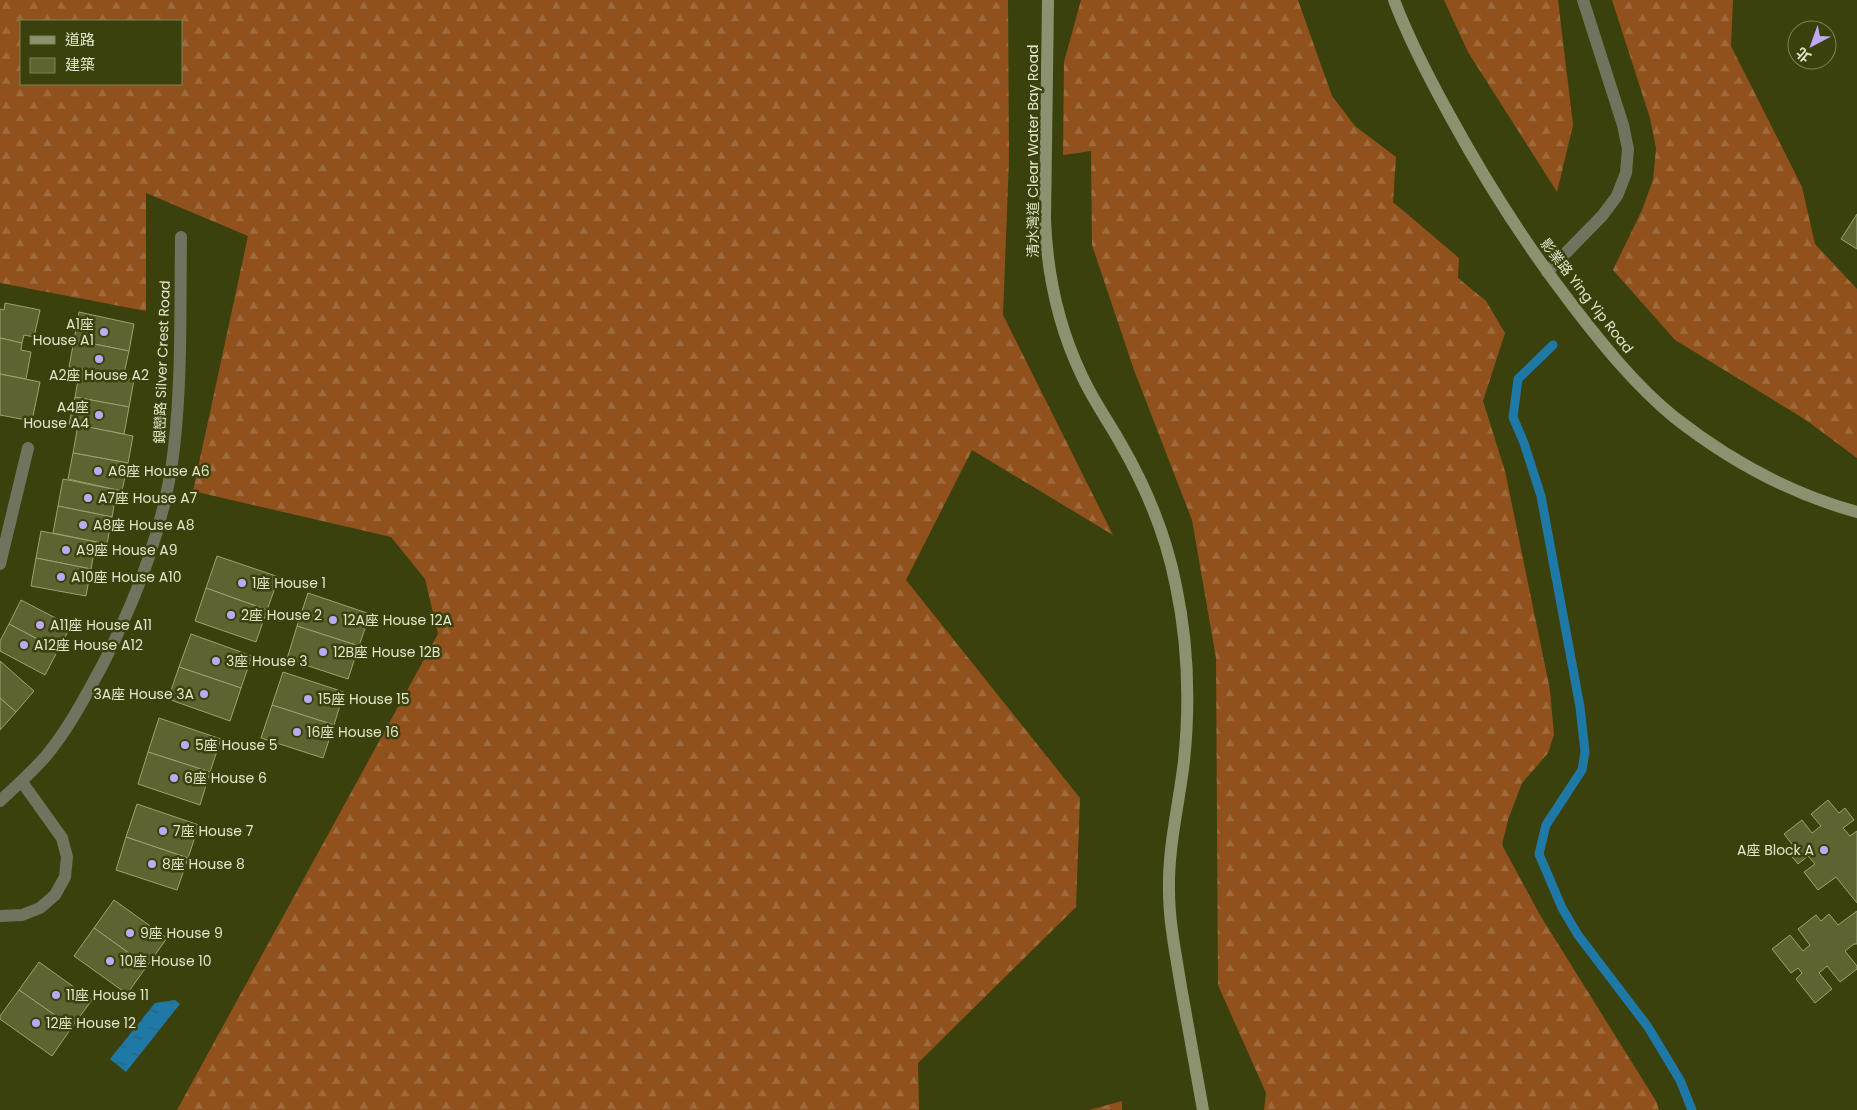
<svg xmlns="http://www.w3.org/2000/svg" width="1857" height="1110" font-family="Poppins,'Noto Sans TC',sans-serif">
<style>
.forest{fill:url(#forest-firs);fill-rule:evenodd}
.water{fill:url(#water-ripples)}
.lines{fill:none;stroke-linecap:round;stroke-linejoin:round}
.stream{stroke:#1f79a6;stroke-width:9}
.building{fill:#5d6432;stroke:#9ba36f}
.service{stroke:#70745e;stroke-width:12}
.minor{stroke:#70745e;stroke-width:12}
.secondary{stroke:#8c9270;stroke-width:12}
.poi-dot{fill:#bda9f5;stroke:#3b410d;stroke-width:2}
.labels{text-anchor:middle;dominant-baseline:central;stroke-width:5;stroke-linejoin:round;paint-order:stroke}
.street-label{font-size:14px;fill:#e1e6cc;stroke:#3b410d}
.poi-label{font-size:14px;fill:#e1e6cc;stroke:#3b410d;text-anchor:start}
</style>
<defs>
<pattern id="forest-firs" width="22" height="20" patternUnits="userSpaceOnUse" patternTransform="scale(1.25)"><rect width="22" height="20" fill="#90511c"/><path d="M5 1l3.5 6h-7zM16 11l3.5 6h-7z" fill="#9f6a3c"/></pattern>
<pattern id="water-ripples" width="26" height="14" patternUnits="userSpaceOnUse" patternTransform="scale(1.25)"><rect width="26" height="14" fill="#1f79a6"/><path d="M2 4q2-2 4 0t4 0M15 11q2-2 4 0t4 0" fill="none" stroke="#306277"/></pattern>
</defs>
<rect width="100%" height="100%" fill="#3b410d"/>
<!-- forest -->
<g class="forest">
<path d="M0,0H1008L1009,159L1003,315L1113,535L972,450L906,580L1080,798L1076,907L918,1063L919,1110H177L438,634L425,579L391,537L193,491L248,236L146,193V311L0,283ZM21,21H181V84H21Z"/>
<path d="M1081,0H1298L1332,96L1355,126L1396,157L1393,202L1459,258L1458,278L1486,301L1505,333L1483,401L1505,471L1550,690L1554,735L1548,753L1522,783L1508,820L1502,845L1540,915L1656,1101L1659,1110H1264L1266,1093L1218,985L1216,658L1192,520L1134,370L1092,245L1091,151L1063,155L1064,62Z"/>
<path d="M1444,0H1558L1573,125L1557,192L1468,52Z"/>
<path d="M1612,0H1733L1731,46L1802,187L1815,244L1857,289V458L1806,420L1675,340L1613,270L1642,210L1653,180L1656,148L1650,118Z"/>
<path d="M1122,1101V1110H1089Z"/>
</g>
<!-- water -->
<path class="water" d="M175,1000L180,1004L126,1072L110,1059L155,1003Z"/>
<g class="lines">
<!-- stream -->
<path class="stream" d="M1553,345L1518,379L1513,417L1524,443L1541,496L1580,707L1585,752L1582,770L1546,825L1539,854L1562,908L1578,935L1648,1027L1680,1080L1692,1110"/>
</g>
<!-- building -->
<g class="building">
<path d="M1857,214V249L1841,239Z"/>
<path d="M5,303L40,310L34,337L24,335L22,343L0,338V309L4,310Z"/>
<path d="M79,312L134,324L129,351L74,340Z"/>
<path d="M0,338L22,343L21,350L31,352L26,379L0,374Z"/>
<path d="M74,340L129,351L123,378L69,367Z"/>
<path d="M80,369L134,380L129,407L75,397Z"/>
<path d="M0,374L40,382L32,421L0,415Z"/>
<path d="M75,397L129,407L124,434L69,424Z"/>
<path d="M78,425L133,436L128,463L73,453Z"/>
<path d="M73,453L128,463L122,491L68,479Z"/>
<path d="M63,479L117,490L112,517L58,506Z"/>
<path d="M58,506L112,517L107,544L53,533Z"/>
<path d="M41,531L96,542L91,569L36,558Z"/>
<path d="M217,556L279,577L267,610L206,588Z"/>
<path d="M36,558L91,569L86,596L31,586Z"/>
<path d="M206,588L267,610L256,642L195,621Z"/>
<path d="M308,593L370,614L359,646L297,626Z"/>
<path d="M21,600L71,626L58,650L9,624Z"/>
<path d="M9,624L58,650L45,675L0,651V641Z"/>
<path d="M297,626L359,646L348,679L287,659Z"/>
<path d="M191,634L252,656L241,688L179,667Z"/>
<path d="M0,661L34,691L16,712L0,698Z"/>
<path d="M179,667L241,688L230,721L168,699Z"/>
<path d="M283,672L344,692L334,725L272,705Z"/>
<path d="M0,698L16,712L0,730Z"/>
<path d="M272,705L334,725L323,758L261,738Z"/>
<path d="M159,718L221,739L210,772L148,752Z"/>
<path d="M148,752L210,772L200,805L138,784Z"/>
<path d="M1828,800L1839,813L1845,808L1854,820L1843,828L1850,836L1857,831V903L1836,877L1818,890L1804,872L1815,864L1808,856L1798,864L1789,853L1795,848L1784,834L1802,820L1812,833L1821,826L1811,814Z"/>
<path d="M137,804L199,825L188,858L126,837Z"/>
<path d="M126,837L188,858L177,890L116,870Z"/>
<path d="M114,900L167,938L147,966L94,928Z"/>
<path d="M1857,911V944H1854L1845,951L1857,966V969L1840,982L1827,966L1819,973L1832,989L1815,1003L1796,979L1802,973L1798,968L1791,973L1772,949L1790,935L1803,951L1810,945L1798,929L1816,915L1821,921L1829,914L1838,925Z"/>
<path d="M94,928L147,966L127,994L74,956Z"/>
<path d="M39,962L92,1000L72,1027L19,990Z"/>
<path d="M19,990L72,1027L52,1056L0,1019V1016Z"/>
</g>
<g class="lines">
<!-- service -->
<g class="service">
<path d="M1547,272L1602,216L1617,196L1626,173L1628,149L1623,125L1583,0"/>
<path d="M0,564L28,448"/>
<path d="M0,916L22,915L40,908L55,895L65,877L67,857L62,838L22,782"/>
</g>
<!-- minor -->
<path class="minor" d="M0,801C16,786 32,772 46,756C69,728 85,697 102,666C137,597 165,526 174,448C182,378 180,307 181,237"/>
<!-- secondary -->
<g class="secondary">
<path d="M1048,0L1045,219C1047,274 1058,326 1082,376C1093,400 1108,421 1121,444C1147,489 1166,535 1176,586C1188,643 1190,703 1184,761C1179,804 1168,847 1169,890C1169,923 1176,955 1181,987C1188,1028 1196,1069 1203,1110"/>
<path d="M1394,0C1409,40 1429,78 1450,116C1486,182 1526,245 1573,306C1603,345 1635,385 1674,417C1730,461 1788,493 1857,512"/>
</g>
</g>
<!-- markers -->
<g class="poi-dot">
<circle cx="104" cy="332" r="5"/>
<circle cx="99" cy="359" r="5"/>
<circle cx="99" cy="415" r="5"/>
<circle cx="98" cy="471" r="5"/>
<circle cx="88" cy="498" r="5"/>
<circle cx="83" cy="525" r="5"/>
<circle cx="66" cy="550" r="5"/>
<circle cx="61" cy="577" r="5"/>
<circle cx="242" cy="583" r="5"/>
<circle cx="231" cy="615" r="5"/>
<circle cx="333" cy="620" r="5"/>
<circle cx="40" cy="625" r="5"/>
<circle cx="24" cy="645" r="5"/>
<circle cx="323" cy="652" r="5"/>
<circle cx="216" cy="661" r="5"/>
<circle cx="204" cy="694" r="5"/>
<circle cx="308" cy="699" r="5"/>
<circle cx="297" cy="732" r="5"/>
<circle cx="185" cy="745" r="5"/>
<circle cx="174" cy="778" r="5"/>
<circle cx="163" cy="831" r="5"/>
<circle cx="1824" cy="850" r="5"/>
<circle cx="152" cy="864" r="5"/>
<circle cx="130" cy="933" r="5"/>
<circle cx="110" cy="961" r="5"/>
<circle cx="56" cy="995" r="5"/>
<circle cx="36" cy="1023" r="5"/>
</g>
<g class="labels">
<!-- street labels -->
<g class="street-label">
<text transform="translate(1033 151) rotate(-90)">清水灣道 Clear Water Bay Road</text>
<text transform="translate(1587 296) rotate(52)">影業路 Ying Yip Road</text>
<text transform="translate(162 362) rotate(-88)">銀巒路 Silver Crest Road</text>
</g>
<!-- poi labels -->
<g class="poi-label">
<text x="94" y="324" text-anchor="end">A1座<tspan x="94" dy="16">House A1</tspan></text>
<text x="99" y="375" text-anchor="middle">A2座 House A2</text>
<text x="89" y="407" text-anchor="end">A4座<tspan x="89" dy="16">House A4</tspan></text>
<text x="108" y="471">A6座 House A6</text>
<text x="98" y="498">A7座 House A7</text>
<text x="93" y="525">A8座 House A8</text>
<text x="76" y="550">A9座 House A9</text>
<text x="71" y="577">A10座 House A10</text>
<text x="252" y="583">1座 House 1</text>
<text x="241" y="615">2座 House 2</text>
<text x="343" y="620">12A座 House 12A</text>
<text x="50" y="625">A11座 House A11</text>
<text x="34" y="645">A12座 House A12</text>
<text x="333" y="652">12B座 House 12B</text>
<text x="226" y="661">3座 House 3</text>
<text x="194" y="694" text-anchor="end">3A座 House 3A</text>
<text x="318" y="699">15座 House 15</text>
<text x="307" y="732">16座 House 16</text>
<text x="195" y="745">5座 House 5</text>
<text x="184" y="778">6座 House 6</text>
<text x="173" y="831">7座 House 7</text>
<text x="1814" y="850" text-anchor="end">A座 Block A</text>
<text x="162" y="864">8座 House 8</text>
<text x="140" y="933">9座 House 9</text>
<text x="120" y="961">10座 House 10</text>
<text x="66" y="995">11座 House 11</text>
<text x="46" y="1023">12座 House 12</text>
</g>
</g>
<!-- legend -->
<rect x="20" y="20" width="162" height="65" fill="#3b410d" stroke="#7d8359"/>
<rect x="30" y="36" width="25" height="8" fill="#8c9270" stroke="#7d8359"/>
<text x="65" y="45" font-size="15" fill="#e1e6cc">道路</text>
<rect x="30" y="58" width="25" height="15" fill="#5d6432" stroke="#7d8359"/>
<text x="65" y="70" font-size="15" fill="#e1e6cc">建築</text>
<!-- north arrow -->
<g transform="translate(1812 45) rotate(221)"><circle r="24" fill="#3b410d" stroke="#7d8359"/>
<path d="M0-4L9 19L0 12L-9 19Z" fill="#bda9f5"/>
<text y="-8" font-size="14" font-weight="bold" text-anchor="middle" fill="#e1e6cc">北</text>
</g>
</svg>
